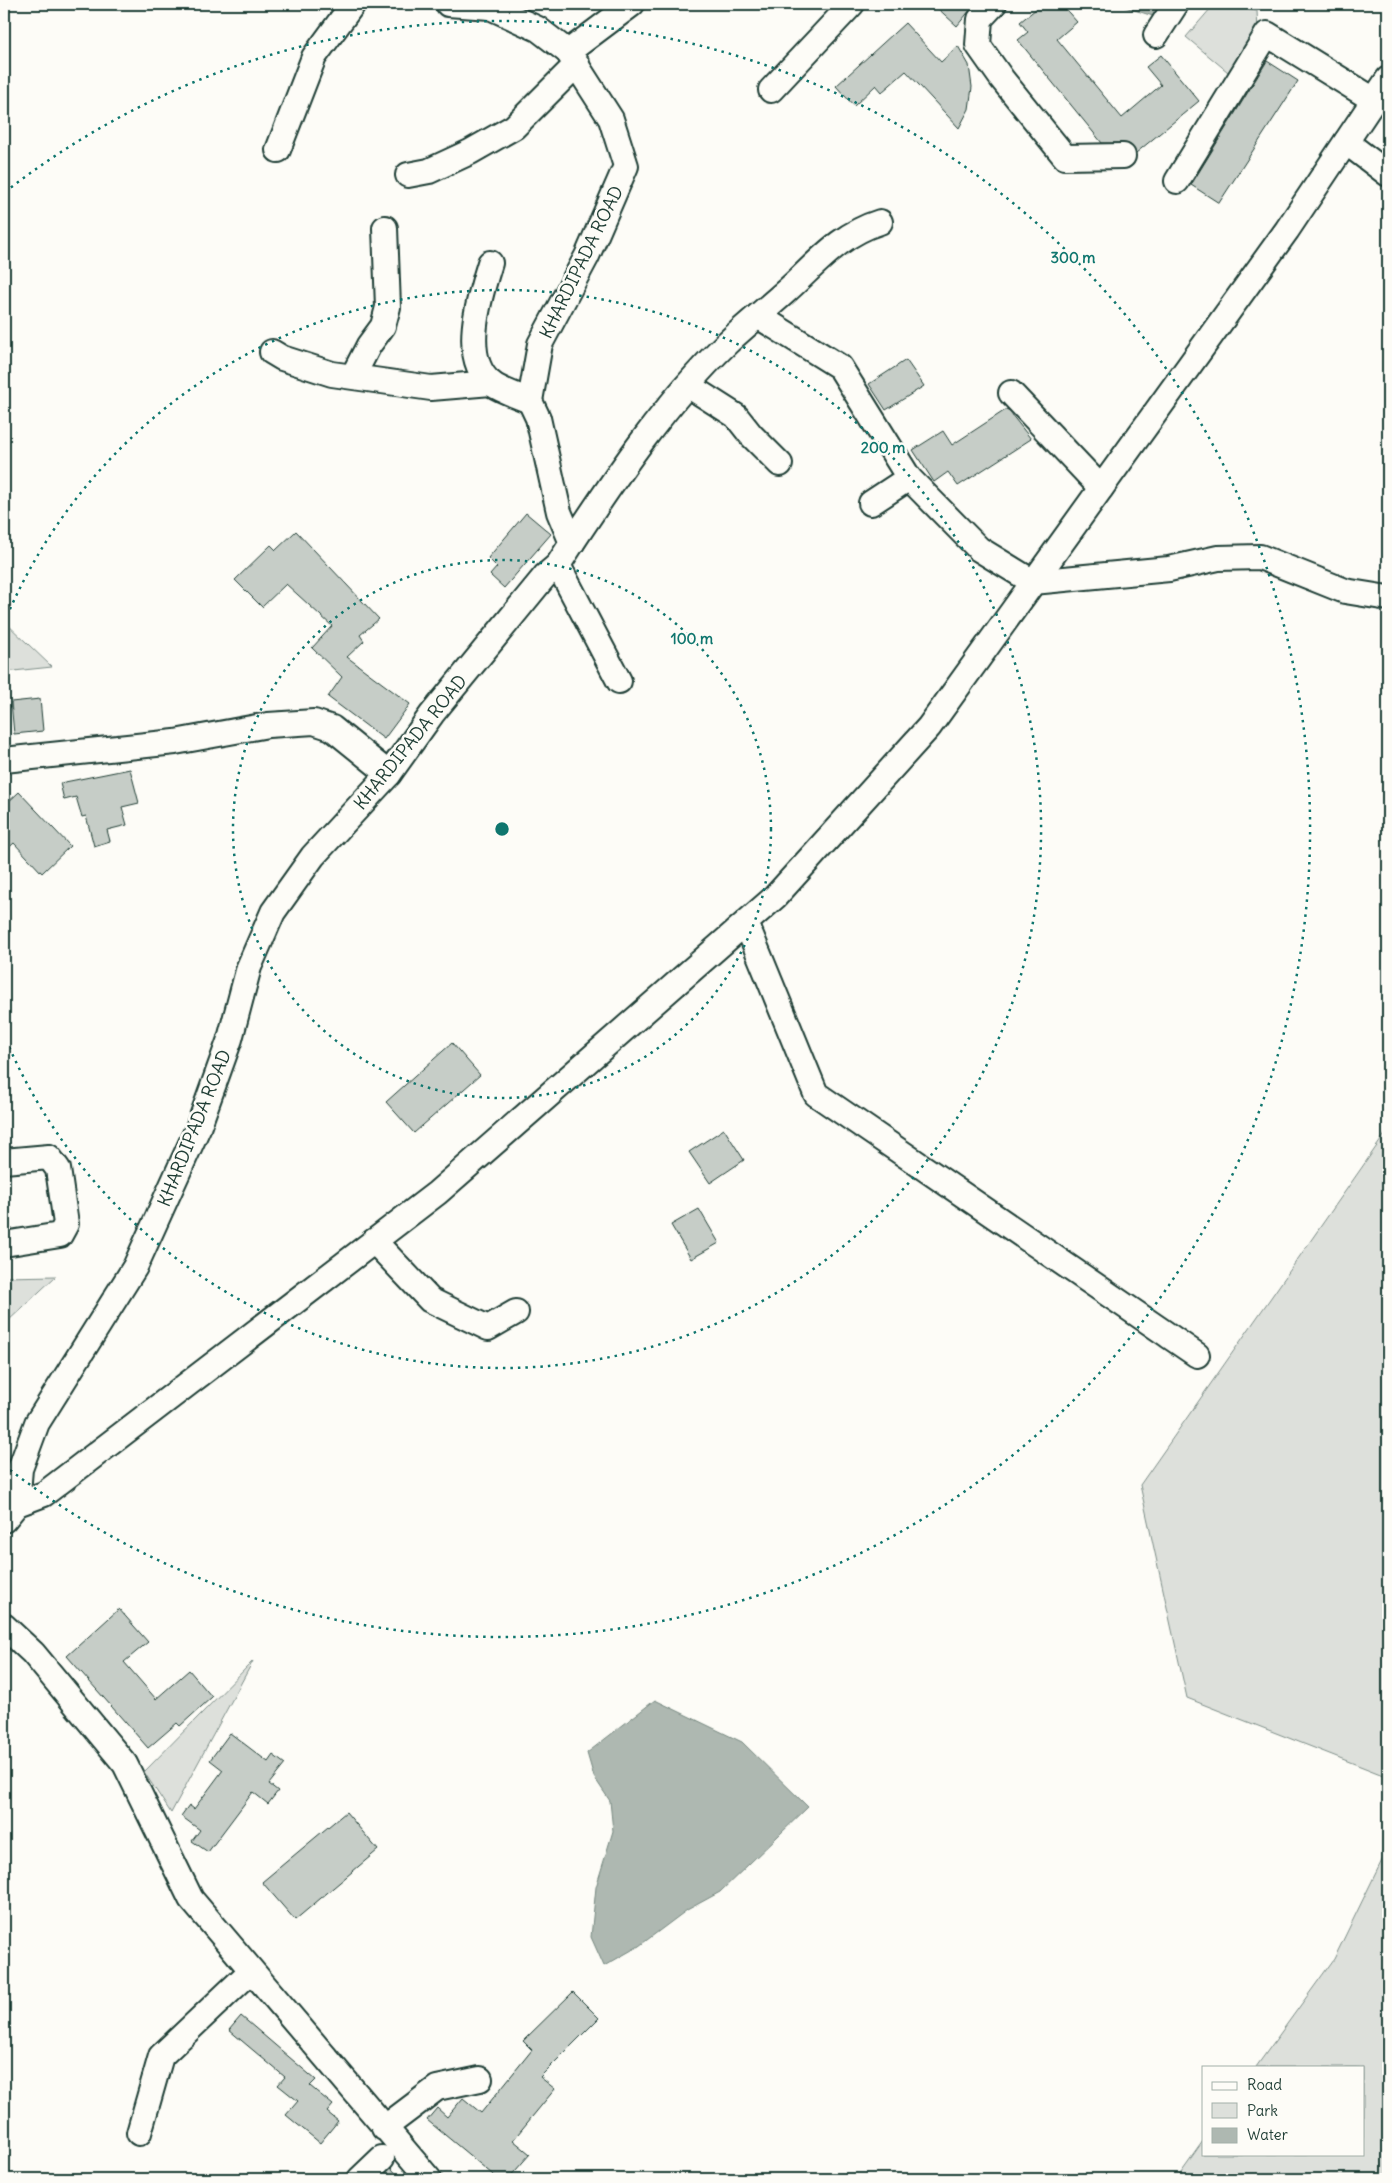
<svg xmlns="http://www.w3.org/2000/svg" width="1392" height="2183" font-family="Delius,sans-serif">
<style>
.green{fill:#dde0db;stroke:#7e8e88}
.water{fill:#aeb8b1;stroke:#75877f}
.building{fill:#c6cdc7;stroke:#1f3d34}
.lines{fill:none;stroke-linecap:round;stroke-linejoin:round}
.minor-casing{stroke:#1f3d34;stroke-width:28}
.minor{stroke:#fdfcf7;stroke-width:24}
.ring{fill:none;stroke:#0f766e;stroke-width:2.5;stroke-dasharray:2.5 5}
.labels{text-anchor:middle;dominant-baseline:central;stroke-width:5;stroke-linejoin:round;paint-order:stroke}
.street-label{font-size:18px;fill:#1f3d34;stroke:#fdfcf7}
.centre{fill:#0f766e;stroke:#fdfcf7;stroke-width:2.5}
.ring-label{font-size:15px;text-anchor:middle;font-weight:bold;fill:#0f766e;stroke:#fdfcf7;stroke-width:5;stroke-linejoin:round;paint-order:stroke}
</style>
<rect width="100%" height="100%" fill="#fdfcf7"/>
<filter id="ink" filterUnits="userSpaceOnUse"><feTurbulence type="fractalNoise" baseFrequency=".02" numOctaves="2"/><feDisplacementMap in="SourceGraphic" scale="10" xChannelSelector="R" yChannelSelector="G"/><feConvolveMatrix kernelMatrix="1 2 1 2 8 2 1 2 1" color-interpolation-filters="sRGB"/></filter>
<g filter="url(#ink)">
<!-- green -->
<g class="green">
<path d="M1229,6L1257,11L1258,31L1234,77L1186,37L1211,8Z"/>
<path d="M4,621L52,667L4,672Z"/>
<path d="M1388,1130V1777L1187,1698L1140,1485Z"/>
<path d="M56,1276L7,1322L4,1325V1277Z"/>
<path d="M253,1661L171,1813L144,1772Z"/>
<path d="M1388,1848V2179H1176L1203,2141V2154H1363V2067H1256L1334,1959Z"/>
</g>
<!-- water -->
<g class="water">
<path d="M1116,4H1160L1156,17Z"/>
<path d="M655,1700L742,1742L808,1807L720,1892L687,1910L639,1946L604,1966L591,1937L596,1887L613,1831L610,1801L594,1777L587,1753Z"/>
</g>
<!-- building -->
<g class="building">
<path d="M933,4H975L957,26Z"/>
<path d="M1042,4H1061L1077,22L1057,39L1122,118L1161,85L1146,67L1161,55L1199,101L1136,153L1129,144L1102,143L1018,40L1028,32L1020,22Z"/>
<path d="M905,23L941,62L958,46L969,65L972,87L969,109L959,128L906,71L882,92L876,85L854,106L836,86Z"/>
<path d="M1267,61L1298,81L1219,203L1191,185Z"/>
<path d="M906,360L924,386L886,410L869,384Z"/>
<path d="M1007,409L1031,439L958,486L948,472L934,482L913,450L943,431L952,445Z"/>
<path d="M526,513L551,534L504,588L490,575L497,567L488,558Z"/>
<path d="M296,531L379,619L360,635L364,641L347,657L410,704L384,739L328,697L342,677L312,648L332,626L286,584L262,607L235,580L271,545L276,550Z"/>
<path d="M40,699L43,731L14,734L11,702Z"/>
<path d="M130,769L139,803L122,807L127,825L107,830L110,841L94,846L86,816L82,817L76,797L64,800L60,783Z"/>
<path d="M19,792L70,846L42,873L14,843L4,852V806Z"/>
<path d="M452,1043L480,1075L414,1133L386,1102Z"/>
<path d="M724,1129L744,1160L710,1183L689,1152Z"/>
<path d="M699,1209L719,1243L691,1259L671,1225Z"/>
<path d="M119,1609L148,1642L124,1662L156,1699L189,1670L212,1697L180,1726L177,1723L148,1748L67,1656Z"/>
<path d="M230,1733L268,1762L273,1755L285,1764L269,1784L278,1791L268,1804L253,1792L208,1852L192,1841L200,1830L181,1816L189,1805L194,1809L223,1770L210,1760Z"/>
<path d="M346,1812L378,1850L295,1920L262,1882Z"/>
<path d="M573,1992L599,2018L540,2077L555,2089L513,2140L530,2154L508,2179H498L427,2120L437,2108L447,2117L463,2098L481,2113L532,2050L523,2041Z"/>
<path d="M241,2016L316,2080L310,2086L333,2105L327,2112L338,2121L320,2143L286,2115L298,2101L278,2085L285,2077L229,2030Z"/>
<path d="M391,2168L401,2179H380Z"/>
</g>
<g class="lines">
<!-- minor casing -->
<g class="minor-casing">
<g id="minor">
<path d="M448,4L490,7L538,29L568,52"/>
<path d="M994,4L980,19L978,45L1002,79L1065,157L1123,156"/>
<path d="M1156,35L1176,4"/>
<path d="M771,90L852,4"/>
<path d="M1346,142L1388,174"/>
<path d="M278,150L314,57L353,4"/>
<path d="M408,175L429,171L470,152L514,127L577,64"/>
<path d="M1177,181L1267,34L1374,100"/>
<path d="M490,263C480,295 459,359 492,384C502,391 518,396 530,401"/>
<path d="M758,316L840,367L909,478"/>
<path d="M272,352L282,358L332,374L431,388L491,383"/>
<path d="M353,376L369,345L383,326L388,307L385,228"/>
<path d="M689,386L736,416L751,435L780,464"/>
<path d="M1011,393L1101,488"/>
<path d="M871,503L909,478L979,549L1033,582L1169,569L1218,558L1260,557L1345,591L1388,598"/>
<path d="M572,543C618,473 666,402 727,343C745,326 765,310 784,293C816,265 838,235 880,222"/>
<path d="M558,565L619,681"/>
<path d="M4,760L175,742L268,725L314,722L332,728L389,774"/>
<path d="M746,923L816,1094L1197,1355L1169,1336"/>
<path d="M4,1161L49,1157L58,1169L66,1224L60,1235L4,1244"/>
<path d="M374,1241L430,1300L488,1328L516,1312"/>
<path d="M17,1504L20,1469L37,1423L135,1267L198,1128L230,1039L249,967L273,912L313,856L389,774L432,714L545,576L558,565L572,543L559,512L538,418L530,401L540,344L587,256L626,166L611,119L568,52L632,4"/>
<path d="M4,1520L17,1504L44,1494L437,1193L775,897L929,727L1287,230L1388,79"/>
<path d="M4,1626L33,1653L125,1764L191,1899L429,2179"/>
<path d="M384,2128L437,2088L480,2079"/>
<path d="M139,2133L161,2056L251,1971"/>
<path d="M360,2179L382,2158"/>
</g>
</g>
<!-- minor -->
<use href="#minor" class="minor"/>
</g>
</g>
<!-- distance rings -->
<g class="ring">
<circle cx="502" cy="829" r="269"/>
<path d="M4 623A539 539 0 1 1 4 1035"/>
<path d="M5 192A808 808 0 1 1 5 1466"/>
</g>
<g class="labels">
<!-- street labels -->
<g class="street-label">
<text transform="translate(581 262) rotate(-64)">KHARDIPADA ROAD</text>
<text transform="translate(410 742) rotate(-51)">KHARDIPADA ROAD</text>
<text transform="translate(194 1128) rotate(-68)">KHARDIPADA ROAD</text>
</g>
</g>
<circle cx="502" cy="829" r="8" class="centre"/>
<g class="ring-label">
<text x="1073" y="263">300 m</text>
<text x="883" y="453">200 m</text>
<text x="692" y="644">100 m</text>
</g>
<!-- margin -->
<rect width="1392" height="2183" fill="none" stroke="#fdfcf7" stroke-width="20"/>
<rect x="10" y="10" width="1372" height="2163" fill="none" stroke="#1f3d34" stroke-width="2" filter="url(#ink)"/>
<!-- legend -->
<rect x="1202" y="2066" width="162" height="90" fill="#fdfcf7" stroke="#a4b0a9"/>
<rect x="1212" y="2082" width="25" height="8" fill="#fdfcf7" stroke="#a4b0a9"/>
<text x="1247" y="2090" font-size="15" fill="#1f3d34">Road</text>
<rect x="1212" y="2103" width="25" height="15" fill="#dde0db" stroke="#a4b0a9"/>
<text x="1247" y="2116" font-size="15" fill="#1f3d34">Park</text>
<rect x="1212" y="2128" width="25" height="15" fill="#aeb8b1" stroke="#a4b0a9"/>
<text x="1247" y="2140" font-size="15" fill="#1f3d34">Water</text>
</svg>
